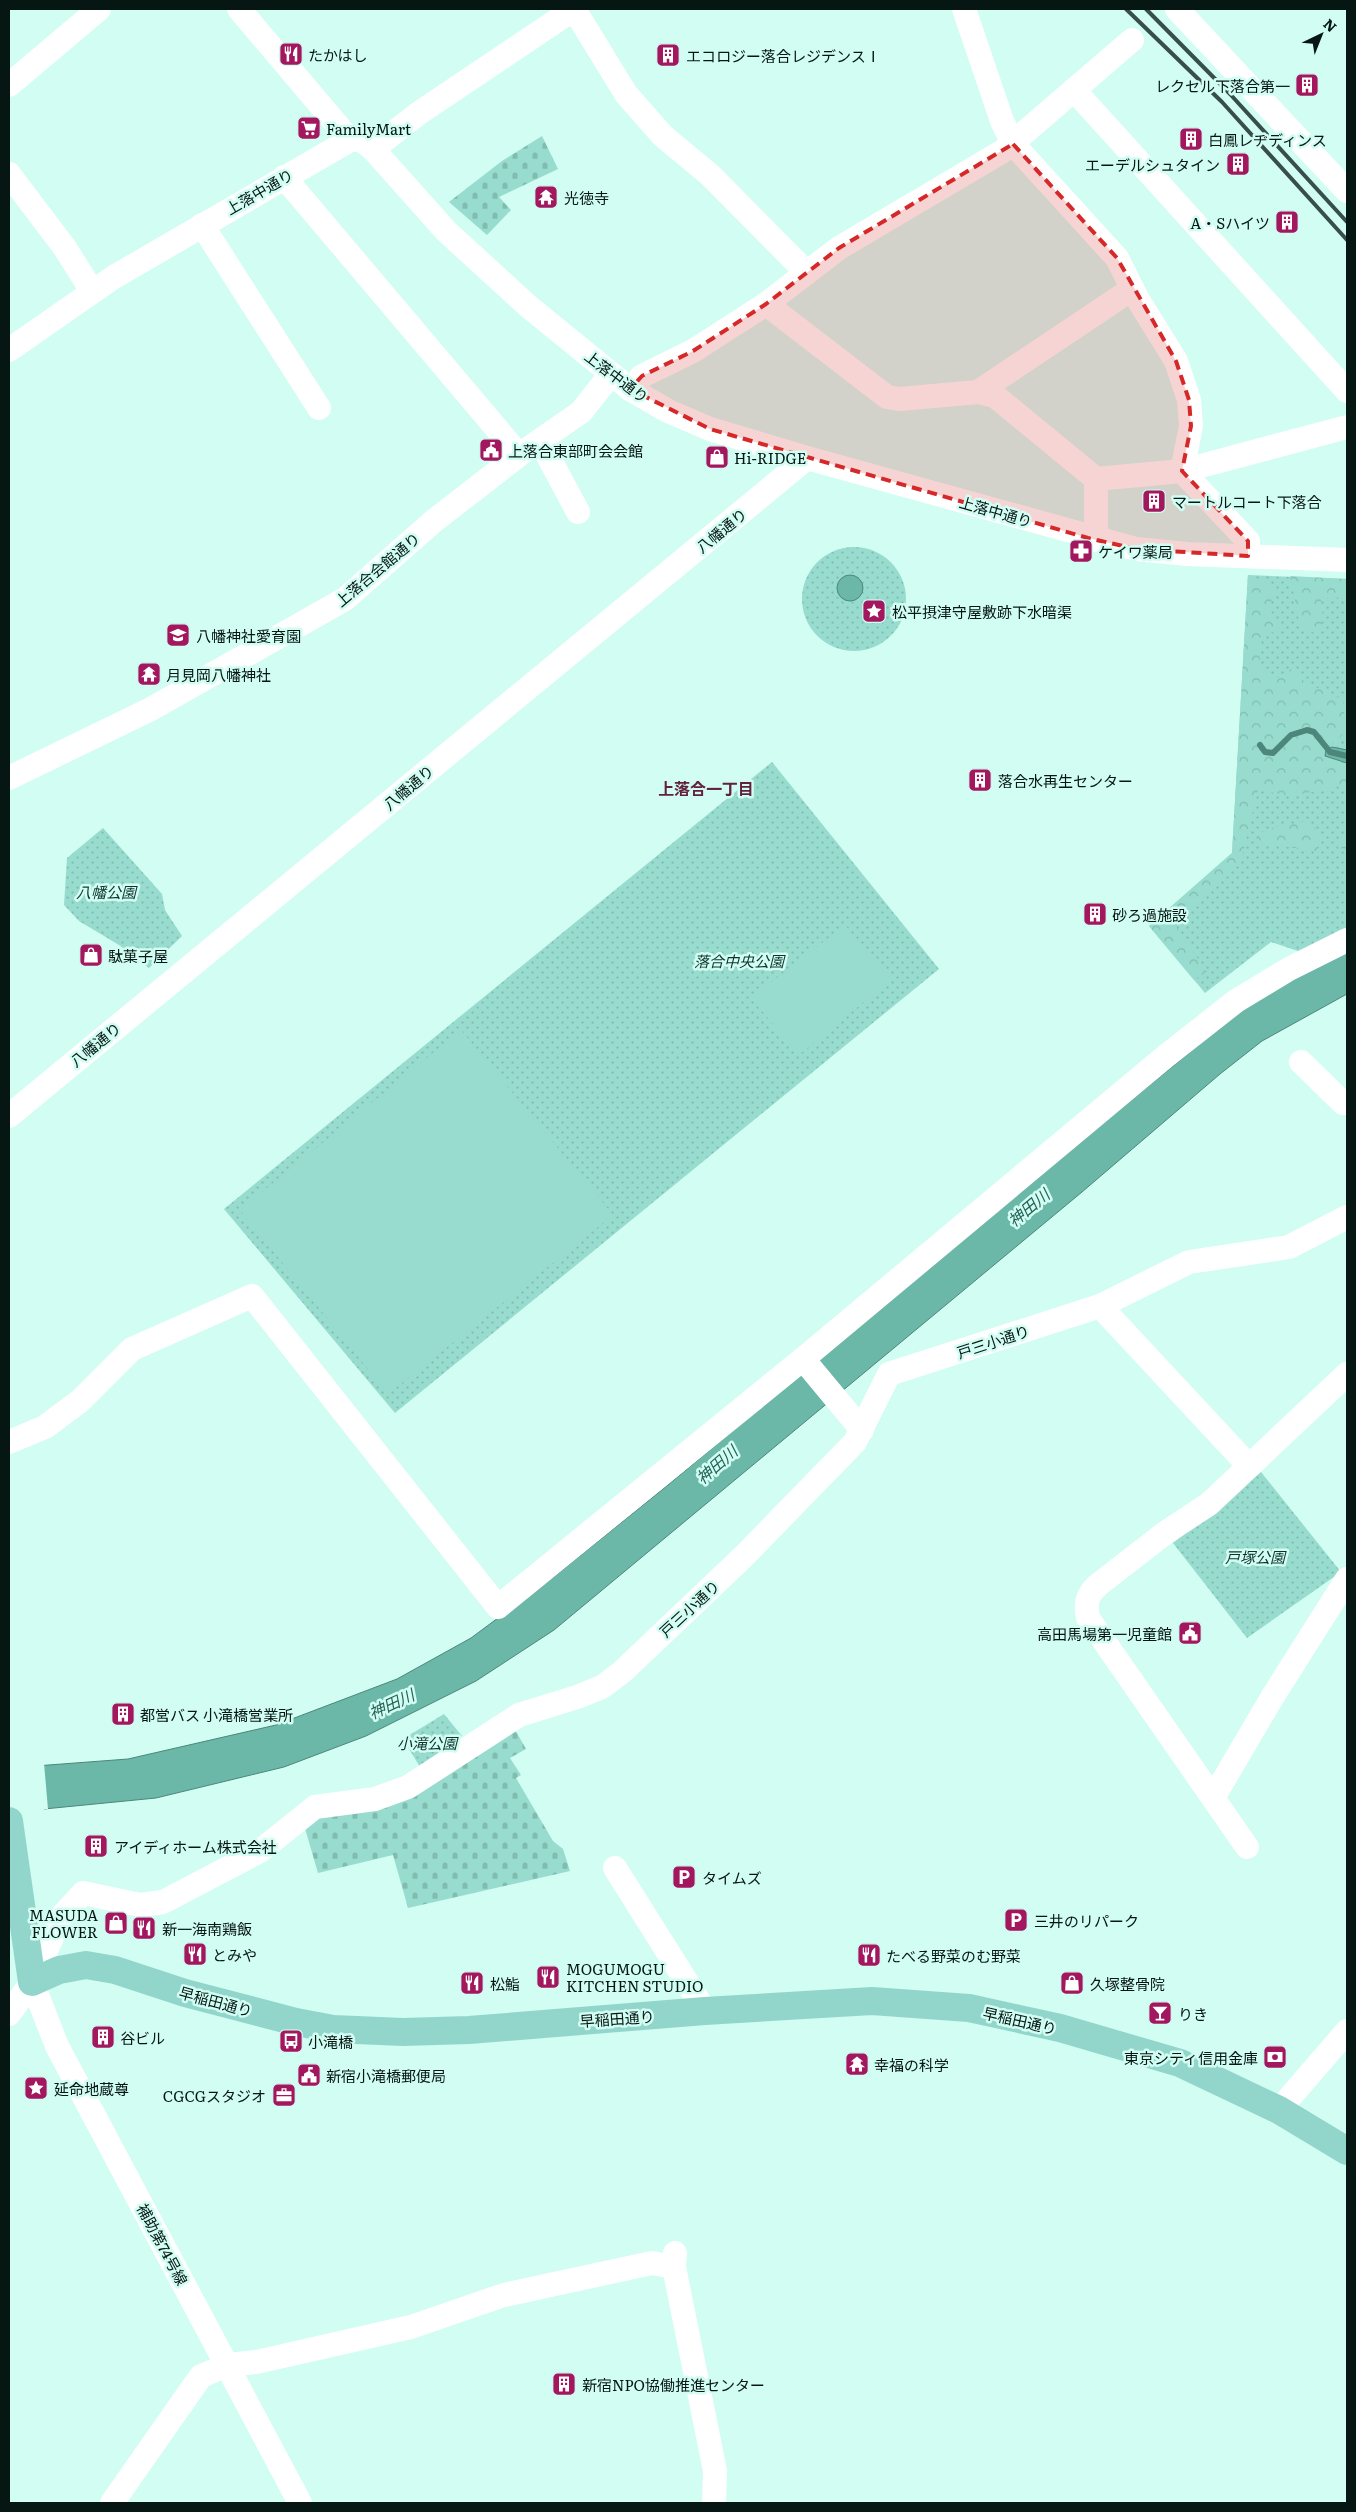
<svg xmlns="http://www.w3.org/2000/svg" width="1356" height="2512" font-family="Literata,'Noto Sans JP',serif">
<style>
.grass{fill:url(#grass-dots)}
.forest{fill:url(#forest-crowns)}
.cemetery{fill:url(#cemetery-stones)}
.garden{fill:#97dcce}
.water{fill:#6bb7a8;stroke:#4d877b}
.pier{fill:#d1fdf3}
.lines{fill:none;stroke-linecap:round;stroke-linejoin:round}
.stream{stroke:#4d877b;stroke-width:6}
.minor{stroke:#fff;stroke-width:24}
.major{stroke:#92d6cb;stroke-width:28}
.rail{stroke:#374e4a;stroke-width:4}
.marked{fill:#d62828;fill-opacity:0.2;stroke:#d62828;stroke-width:4;stroke-dasharray:10 6;stroke-linejoin:round}
.labels{text-anchor:middle;dominant-baseline:central;stroke-width:5;stroke-linejoin:round;paint-order:stroke}
.poi-label{font-size:15px;fill:#061613;stroke:#d1fdf3;text-anchor:start}
.street-label{font-size:15px;fill:#061613;stroke:#d1fdf3}
.park-label{font-size:15px;font-style:italic;fill:#0e332d;stroke:#d1fdf3}
.neighbourhood-label{font-size:16px;font-weight:bold;fill:#61203c;stroke:#d1fdf3}
.water-label{font-size:16px;font-style:italic;fill:#256258;stroke:#d1fdf3}
</style>
<defs>
<pattern id="grass-dots" width="8" height="8" patternUnits="userSpaceOnUse" patternTransform="scale(1.25)"><rect width="8" height="8" fill="#97dcce"/><path d="M2 2h.1M6 6h.1" fill="none" stroke="#81bcb0" stroke-width="1.8" stroke-linecap="round"/></pattern>
<pattern id="forest-crowns" width="20" height="18" patternUnits="userSpaceOnUse" patternTransform="scale(1.25)"><rect width="20" height="18" fill="#97dcce"/><path d="M2 6a3 3 0 1 1 6 0M12 15a3 3 0 1 1 6 0" fill="none" stroke="#81bcb0"/></pattern>
<pattern id="cemetery-stones" width="16" height="16" patternUnits="userSpaceOnUse" patternTransform="scale(1.25)"><rect width="16" height="16" fill="#97dcce"/><path d="M2 7V4a2 2 0 0 1 4 0v3zM10 15v-3a2 2 0 0 1 4 0v3z" fill="#81bcb0"/></pattern>
</defs>
<rect width="100%" height="100%" fill="#d1fdf3"/>
<!-- grass -->
<g class="grass">
<circle cx="854" cy="599" r="52"/>
<path d="M1248,575L1347,579V930L1301,952L1271,942L1205,993L1149,926L1232,853Z"/>
<path d="M772,762L939,969L395,1413L224,1209Z"/>
<path d="M103,828L162,894L165,910L182,936L149,968L119,945L79,921L64,905L67,858Z"/>
<path d="M1261,1472L1341,1572L1247,1638L1173,1543Z"/>
<path d="M444,1714L462,1736L420,1767L403,1739Z"/>
</g>
<!-- forest -->
<g class="forest">
<path d="M1248,575L1277,586L1269,608L1280,626L1276,632L1262,634L1259,669L1280,678L1291,669L1305,682L1343,700L1346,732L1324,751L1347,766V785L1291,796L1258,790L1242,857L1176,927L1207,972L1194,980L1149,926L1232,853Z"/>
<path d="M1290,576L1347,579V597L1321,599L1323,618L1319,633L1301,631Z"/>
<path d="M1308,821L1322,835L1317,851L1259,843L1258,834L1271,828Z"/>
<path d="M1347,836V849L1338,848L1341,837Z"/>
</g>
<!-- cemetery -->
<g class="cemetery">
<path d="M542,136L558,169L499,197L511,210L487,235L449,202L502,161Z"/>
<path d="M513,1726L526,1749L510,1758L521,1775L516,1778L553,1841L563,1849L570,1871L408,1908L393,1855L318,1873L304,1825L321,1812L381,1806Z"/>
</g>
<!-- garden -->
<g class="garden">
<path d="M845,925L891,980L799,1055L751,998Z"/>
<path d="M461,1030L613,1215L388,1394L240,1210Z"/>
</g>
<!-- water -->
<g class="water">
<circle cx="850" cy="588" r="13"/>
<path d="M1332,747L1347,750V763L1325,756L1326,750Z"/>
<path d="M1347,950V994L1262,1041L1220,1074L1082,1192L554,1630L476,1681L366,1736L284,1767L156,1798L44,1809L9,1768L128,1759L276,1725L397,1679L471,1638L556,1575L668,1485L1058,1160L1239,1012L1309,967Z"/>
</g>
<!-- pier -->
<path class="pier" d="M44,1763L48,1809L9,1810V1767Z"/>
<g class="lines">
<!-- stream -->
<path class="stream" d="M1260,745L1265,752L1273,753L1291,735L1307,730L1314,732L1330,752L1347,756"/>
<!-- minor -->
<g class="minor">
<path d="M239,9L350,140"/>
<path d="M574,9L626,94L663,136L710,175L806,272"/>
<path d="M964,9L1002,121L1013,144L1117,258L1137,298L1176,361L1189,400L1191,426L1182,471L1248,541V556"/>
<path d="M1177,9L1347,191"/>
<path d="M9,85L99,9"/>
<path d="M1074,90L1347,391"/>
<path d="M373,149L419,113L574,9"/>
<path d="M9,174L65,248L92,291"/>
<path d="M284,177L519,455"/>
<path d="M202,225L319,408"/>
<path d="M766,304L887,397L899,399L978,392L995,396L1096,479V540"/>
<path d="M9,350L114,277L350,140H361L373,149L446,231L528,306L630,389L668,411L710,429L807,458L1136,549L1187,554L1347,560"/>
<path d="M630,389L642,376L693,351L766,304L839,248L1003,151L1132,40"/>
<path d="M978,392L1132,289"/>
<path d="M540,441L578,512"/>
<path d="M1096,479L1182,471L1347,427"/>
<path d="M9,778L151,709L345,599L435,520L519,455L581,412L611,374"/>
<path d="M1301,1062L1343,1103H1347"/>
<path d="M9,1116L807,458"/>
<path d="M1100,1306L1249,1466"/>
<path d="M803,1359L862,1430"/>
<path d="M9,1442L45,1427L80,1401L132,1349L252,1296L498,1607L803,1359L1166,1056L1236,1001L1289,969L1347,940"/>
<path d="M1213,1798L1273,1696L1347,1579"/>
<path d="M1247,1847L1088,1618C1085,1603 1087,1595 1098,1585L1165,1533L1209,1504L1347,1374"/>
<path d="M615,1868L705,2011"/>
<path d="M32,1982L57,2046L300,2503"/>
<path d="M9,2014L32,1982L61,1917L83,1893L140,1905L163,1902L260,1851L315,1807L375,1799L408,1787L519,1715L577,1697L602,1687L622,1672L744,1556L855,1442L889,1374L1100,1306L1189,1262L1289,1247L1347,1217"/>
<path d="M1279,2110L1347,2031"/>
<path d="M675,2253L674,2267L715,2471L714,2503"/>
<path d="M112,2503L201,2376L228,2365L256,2362L411,2327L504,2295L652,2263L674,2267"/>
</g>
<!-- major -->
<path class="major" d="M9,1821L32,1982L59,1970L86,1965L115,1970L185,1993L296,2022L333,2029L403,2032L469,2030L705,2011L872,2001L969,2008L1060,2028L1180,2063L1279,2110L1347,2151"/>
<!-- rail -->
<g class="rail">
<path d="M1126,9L1222,102L1347,240"/>
<path d="M1146,9L1230,94L1347,222"/>
</g>
</g>
<!-- marked area -->
<path class="marked" d="M1013,144L1117,258L1176,361L1189,400L1191,426L1182,471L1248,541V556L1136,549L1088,538L710,429L630,389L642,376L693,351L766,304L839,248Z"/>
<!-- icons -->
<defs>
<g id="restaurant-square" transform="scale(1.25)"><rect x="-9" y="-9" width="18" height="18" rx="4" fill="#a3175f" stroke="#d1fdf3"/><path d="M-5-6h1v4h1v-4h1v4h1v-4h1v5L-1.5 .5V6h-2V.5L-5-1ZM5-6V6H3V1.5H1.5Q1.5-4 5-6Z" fill="#fff"/></g>
<g id="building-square" transform="scale(1.25)"><rect x="-9" y="-9" width="18" height="18" rx="4" fill="#a3175f" stroke="#d1fdf3"/><path d="M-4-6H4V6H1V3H-1V6H-4ZM-2.5-4.3h1.7v1.8h-1.7ZM.8-4.3h1.7v1.8H.8ZM-2.5-1h1.7V.8h-1.7ZM.8-1h1.7V.8H.8Z" fill="#fff"/></g>
<g id="supermarket-square" transform="scale(1.25)"><rect x="-9" y="-9" width="18" height="18" rx="4" fill="#a3175f" stroke="#d1fdf3"/><path d="M-6-5.5h2.5l.6 2H6L4.5 2H-2.5L-4.4-4H-6ZM-1.5 3.2a1.3 1.3 0 1 0 .1 0ZM3 3.2a1.3 1.3 0 1 0 .1 0Z" fill="#fff"/></g>
<g id="temple-square" transform="scale(1.25)"><rect x="-9" y="-9" width="18" height="18" rx="4" fill="#a3175f" stroke="#d1fdf3"/><path d="M0-6L5-2H3V0L6.5 2.5H4V6H1.5V3h-3V6H-4V2.5H-6.5L-3 0V-2H-5Z" fill="#fff"/></g>
<g id="civic-square" transform="scale(1.25)"><rect x="-9" y="-9" width="18" height="18" rx="4" fill="#a3175f" stroke="#d1fdf3"/><path d="M-.6-6.5H3V-4.5H.6V-3L4-1V1h2V6H-6V1h2V-1L-.6-3ZM-1.2 2.5V6h2.4V2.5Z" fill="#fff"/></g>
<g id="shop-square" transform="scale(1.25)"><rect x="-9" y="-9" width="18" height="18" rx="4" fill="#a3175f" stroke="#d1fdf3"/><path d="M-5-2.5h2.3a2.7 3.5 0 0 1 5.4 0H5L5.5 6h-11ZM-1.5-2.5h3a1.5 2.3 0 0 0-3 0Z" fill="#fff"/></g>
<g id="pharmacy-square" transform="scale(1.25)"><rect x="-9" y="-9" width="18" height="18" rx="4" fill="#a3175f" stroke="#d1fdf3"/><path d="M-2-6h4v4h4v4h-4v4h-4v-4h-4v-4h4Z" fill="#fff"/></g>
<g id="sight-square" transform="scale(1.25)"><rect x="-9" y="-9" width="18" height="18" rx="4" fill="#a3175f" stroke="#d1fdf3"/><path d="M0-6L1.8-2.2L6-1.7L2.9 1.2L3.7 5.4L0 3.3L-3.7 5.4L-2.9 1.2L-6-1.7L-1.8-2.2Z" fill="#fff"/></g>
<g id="school-square" transform="scale(1.25)"><rect x="-9" y="-9" width="18" height="18" rx="4" fill="#a3175f" stroke="#d1fdf3"/><path d="M0-5L7-2L0 1L-7-2ZM-4 1L0 2.5L4 1V4Q0 6-4 4Z" fill="#fff"/></g>
<g id="parking-square" transform="scale(1.25)"><rect x="-9" y="-9" width="18" height="18" rx="4" fill="#a3175f" stroke="#d1fdf3"/><path d="M-3.5-5.5H1a3.5 3.5 0 0 1 0 7H-1V5.5H-3.5ZM-1-3.4V-.6H.8a1.4 1.4 0 0 0 0-2.8Z" fill="#fff"/></g>
<g id="bar-square" transform="scale(1.25)"><rect x="-9" y="-9" width="18" height="18" rx="4" fill="#a3175f" stroke="#d1fdf3"/><path d="M-6-5H6L.8 .8V4.5H3.5V6h-7V4.5H-.8V.8Z" fill="#fff"/></g>
<g id="bus-square" transform="scale(1.25)"><rect x="-9" y="-9" width="18" height="18" rx="4" fill="#a3175f" stroke="#d1fdf3"/><path d="M-5-6H5V4H4V6H2V4H-2V6H-4V4H-5ZM-3.5-4V0h7V-4ZM-3.5 1.2v1.5H-2V1.2ZM2 1.2v1.5H3.5V1.2Z" fill="#fff"/></g>
<g id="bank-square" transform="scale(1.25)"><rect x="-9" y="-9" width="18" height="18" rx="4" fill="#a3175f" stroke="#d1fdf3"/><path d="M-6-4H6V4H-6ZM0-2.3a2.3 2.3 0 1 0 0 4.6a2.3 2.3 0 1 0 0-4.6Z" fill="#fff"/></g>
<g id="office-square" transform="scale(1.25)"><rect x="-9" y="-9" width="18" height="18" rx="4" fill="#a3175f" stroke="#d1fdf3"/><path d="M-6-3h4V-5.5h4V-3h4V5H-6ZM-1-4.5V-3h2v-1.5ZM-6 0V1H6V0Z" fill="#fff"/></g>
</defs>
<g fill-rule="evenodd">
<use href="#restaurant-square" x="291" y="54"/>
<use href="#building-square" x="668" y="55"/>
<use href="#building-square" x="1307" y="85"/>
<use href="#supermarket-square" x="309" y="128"/>
<use href="#building-square" x="1191" y="139"/>
<use href="#building-square" x="1238" y="164"/>
<use href="#temple-square" x="546" y="197"/>
<use href="#building-square" x="1287" y="222"/>
<use href="#civic-square" x="491" y="450"/>
<use href="#shop-square" x="717" y="457"/>
<use href="#building-square" x="1154" y="501"/>
<use href="#pharmacy-square" x="1081" y="551"/>
<use href="#sight-square" x="874" y="611"/>
<use href="#school-square" x="178" y="635"/>
<use href="#temple-square" x="149" y="674"/>
<use href="#building-square" x="980" y="780"/>
<use href="#building-square" x="1095" y="914"/>
<use href="#shop-square" x="91" y="955"/>
<use href="#civic-square" x="1190" y="1633"/>
<use href="#building-square" x="123" y="1714"/>
<use href="#building-square" x="96" y="1846"/>
<use href="#parking-square" x="684" y="1877"/>
<use href="#parking-square" x="1016" y="1920"/>
<use href="#shop-square" x="116" y="1923"/>
<use href="#restaurant-square" x="144" y="1928"/>
<use href="#restaurant-square" x="195" y="1954"/>
<use href="#restaurant-square" x="869" y="1955"/>
<use href="#restaurant-square" x="548" y="1977"/>
<use href="#restaurant-square" x="472" y="1983"/>
<use href="#shop-square" x="1072" y="1983"/>
<use href="#bar-square" x="1160" y="2013"/>
<use href="#building-square" x="103" y="2037"/>
<use href="#bus-square" x="291" y="2041"/>
<use href="#bank-square" x="1275" y="2057"/>
<use href="#temple-square" x="857" y="2064"/>
<use href="#civic-square" x="309" y="2075"/>
<use href="#sight-square" x="36" y="2088"/>
<use href="#office-square" x="284" y="2095"/>
<use href="#building-square" x="564" y="2384"/>
</g>
<g class="labels">
<!-- poi labels -->
<g class="poi-label">
<text x="308" y="54">たかはし</text>
<text x="686" y="55">エコロジー落合レジデンスⅠ</text>
<text x="1290" y="85" text-anchor="end">レクセル下落合第一</text>
<text x="326" y="128">FamilyMart</text>
<text x="1208" y="139">白鳳レヂディンス</text>
<text x="1220" y="164" text-anchor="end">エーデルシュタイン</text>
<text x="564" y="197">光徳寺</text>
<text x="1270" y="222" text-anchor="end">A・Sハイツ</text>
<text x="508" y="450">上落合東部町会会館</text>
<text x="734" y="457">Hi-RIDGE</text>
<text x="1172" y="501">マートルコート下落合</text>
<text x="1098" y="551">ケイワ薬局</text>
<text x="892" y="611">松平摂津守屋敷跡下水暗渠</text>
<text x="196" y="635">八幡神社愛育園</text>
<text x="166" y="674">月見岡八幡神社</text>
<text x="998" y="780">落合水再生センター</text>
<text x="1112" y="914">砂ろ過施設</text>
<text x="108" y="955">駄菓子屋</text>
<text x="1172" y="1633" text-anchor="end">高田馬場第一児童館</text>
<text x="140" y="1714">都営バス 小滝橋営業所</text>
<text x="114" y="1846">アイディホーム株式会社</text>
<text x="702" y="1877">タイムズ</text>
<text x="98" y="1914" text-anchor="end">MASUDA<tspan x="98" dy="17">FLOWER</tspan></text>
<text x="1034" y="1920">三井のリパーク</text>
<text x="162" y="1928">新一海南鶏飯</text>
<text x="212" y="1954">とみや</text>
<text x="886" y="1955">たべる野菜のむ野菜</text>
<text x="566" y="1968">MOGUMOGU<tspan x="566" dy="17">KITCHEN STUDIO</tspan></text>
<text x="490" y="1983">松鮨</text>
<text x="1090" y="1983">久塚整骨院</text>
<text x="1178" y="2013">りき</text>
<text x="120" y="2037">谷ビル</text>
<text x="308" y="2041">小滝橋</text>
<text x="1258" y="2057" text-anchor="end">東京シティ信用金庫</text>
<text x="874" y="2064">幸福の科学</text>
<text x="326" y="2075">新宿小滝橋郵便局</text>
<text x="54" y="2088">延命地蔵尊</text>
<text x="266" y="2095" text-anchor="end">CGCGスタジオ</text>
<text x="582" y="2384">新宿NPO協働推進センター</text>
</g>
<!-- street labels -->
<g class="street-label">
<text transform="translate(259 191) rotate(-30)">上落中通り</text>
<text transform="translate(617 376) rotate(37)">上落中通り</text>
<text transform="translate(996 511) rotate(16)">上落中通り</text>
<text transform="translate(721 530) rotate(-39)">八幡通り</text>
<text transform="translate(377 569) rotate(-40)">上落合会館通り</text>
<text transform="translate(408 787) rotate(-40)">八幡通り</text>
<text transform="translate(95 1044) rotate(-39)">八幡通り</text>
<text transform="translate(993 1341) rotate(-18)">戸三小通り</text>
<text transform="translate(689 1608) rotate(-43)">戸三小通り</text>
<text transform="translate(216 2001) rotate(15)">早稲田通り</text>
<text transform="translate(617 2018) rotate(-4)">早稲田通り</text>
<text transform="translate(1020 2020) rotate(13)">早稲田通り</text>
<text transform="translate(163 2244) rotate(62)">補助第74号線</text>
</g>
<!-- park labels -->
<g class="park-label">
<text x="106" y="891">八幡公園</text>
<text x="739" y="960">落合中央公園</text>
<text x="1255" y="1556">戸塚公園</text>
<text x="427" y="1742">小滝公園</text>
</g>
<!-- neighbourhood labels -->
<g class="neighbourhood-label">
<text x="706" y="788">上落合一丁目</text>
</g>
<!-- water labels -->
<g class="water-label">
<text transform="translate(1028 1207) rotate(-40)">神田川</text>
<text transform="translate(716 1464) rotate(-41)">神田川</text>
<text transform="translate(391 1703) rotate(-25)">神田川</text>
</g>
</g>
<!-- border -->
<rect width="1356" height="2512" fill="none" stroke="#061613" stroke-width="20"/>
<!-- north arrow -->
<g transform="translate(1321 35) rotate(43)" stroke="#d1fdf3" stroke-width="4" paint-order="stroke">
<path d="M0-4L9 19L0 12L-9 19Z" fill="#061613"/>
<text y="-8" font-size="14" font-weight="bold" text-anchor="middle" fill="#061613">N</text>
</g>
</svg>
